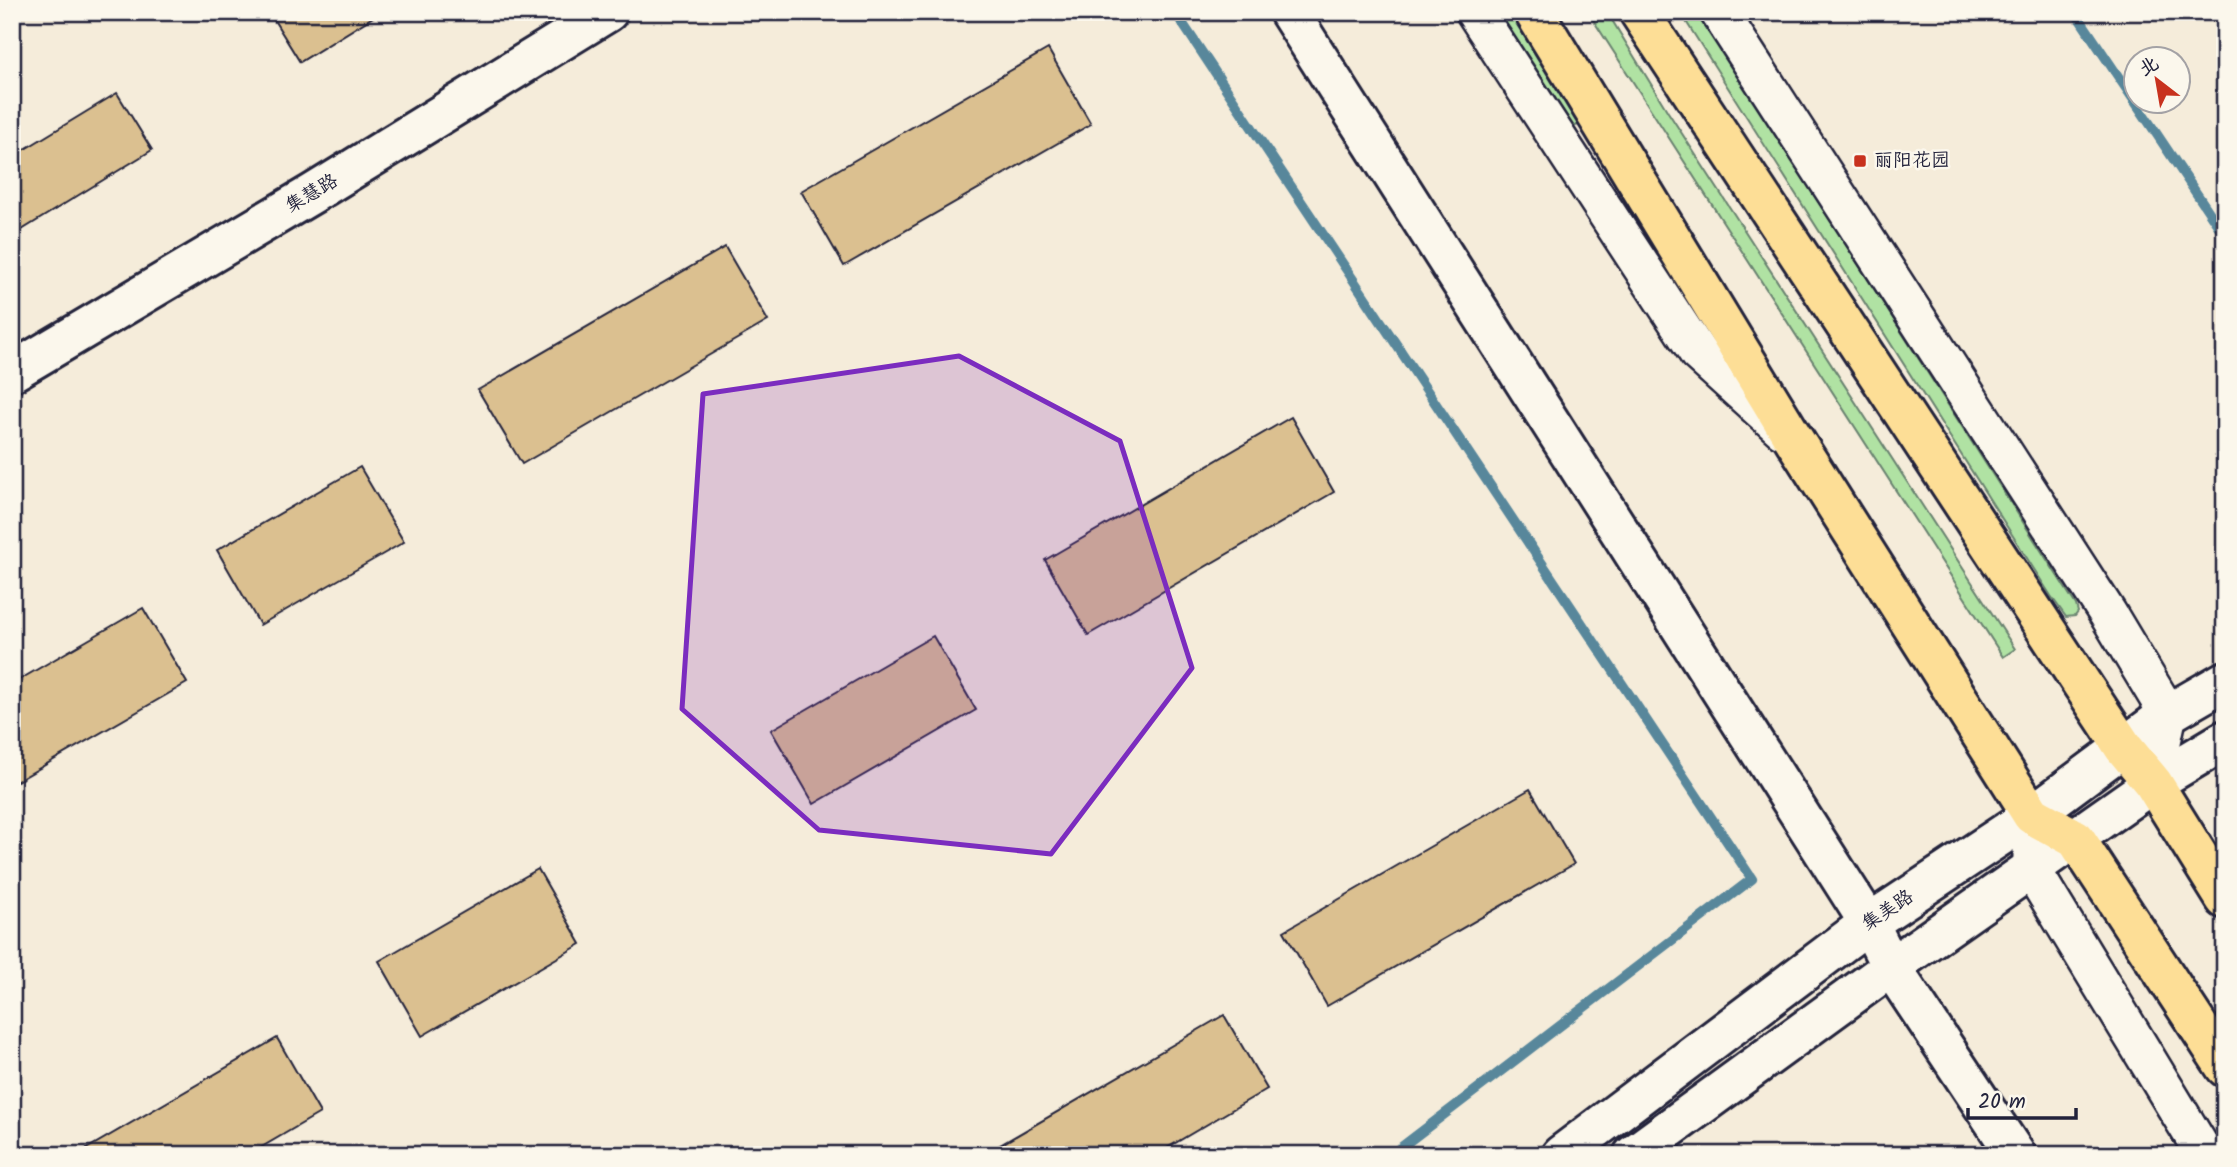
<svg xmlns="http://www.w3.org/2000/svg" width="2237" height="1167" font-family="Kalam,'LXGW WenKai TC',sans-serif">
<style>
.green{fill:#b0e2a3;stroke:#69826f;stroke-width:2}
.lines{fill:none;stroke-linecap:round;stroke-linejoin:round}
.stream{stroke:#59879b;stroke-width:10}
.building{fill:#dbc090;stroke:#22223b;stroke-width:2}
.minor-casing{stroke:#22223b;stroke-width:42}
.tertiary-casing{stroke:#22223b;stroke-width:44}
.secondary-casing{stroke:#22223b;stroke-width:44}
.trunk-casing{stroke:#22223b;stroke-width:44}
.minor{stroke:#fbf7ec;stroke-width:37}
.tertiary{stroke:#fbf7ec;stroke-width:38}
.secondary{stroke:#fbf7ec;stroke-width:38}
.trunk{stroke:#fdde96;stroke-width:38}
.marked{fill:#7b2cbf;fill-opacity:0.2;stroke:#7b2cbf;stroke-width:5;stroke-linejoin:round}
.poi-dot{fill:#c8321e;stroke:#fbf7ec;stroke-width:2.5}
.labels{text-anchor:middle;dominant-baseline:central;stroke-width:5;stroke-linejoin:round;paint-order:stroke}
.poi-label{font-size:19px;fill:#22223b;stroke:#fbf7ec;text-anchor:start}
.street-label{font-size:19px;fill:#22223b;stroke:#fbf7ec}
</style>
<rect width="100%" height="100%" fill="#f5ecda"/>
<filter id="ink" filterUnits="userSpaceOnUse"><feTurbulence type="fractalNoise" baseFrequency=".0143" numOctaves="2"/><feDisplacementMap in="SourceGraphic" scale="14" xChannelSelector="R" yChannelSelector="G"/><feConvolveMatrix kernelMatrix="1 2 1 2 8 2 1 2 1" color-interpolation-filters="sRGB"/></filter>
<g filter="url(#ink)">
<!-- green -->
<g class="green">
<path d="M1493,12H1515L1585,123L1566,129Z"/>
<path d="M1588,12H1607L1668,112L2015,649L2003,657Z"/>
<path d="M1680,12H1697L2076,605L2078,612L2075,616L2066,617L2051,596Z"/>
</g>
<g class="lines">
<!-- stream -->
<g class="stream">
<path d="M1175,12L1752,879L1391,1155"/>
<path d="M2075,12L2225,236"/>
</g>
</g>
<!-- building -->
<g class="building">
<path d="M269,12H381L300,62Z"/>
<path d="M1048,49L1091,124L844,266L801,191Z"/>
<path d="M117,93L152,150L12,236V157Z"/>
<path d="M725,247L768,321L522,464L478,390Z"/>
<path d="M1291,417L1334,492L1088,635L1045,560Z"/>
<path d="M360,467L404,542L260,625L217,550Z"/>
<path d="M143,608L187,683L12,784V684Z"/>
<path d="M933,636L976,710L814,804L771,730Z"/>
<path d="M1530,789L1574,864L1327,1006L1284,931Z"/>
<path d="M538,869L581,944L422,1036L379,961Z"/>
<path d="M1224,1015L1267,1089L1155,1155H983Z"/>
<path d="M277,1038L320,1113L248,1155H76Z"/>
</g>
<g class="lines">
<!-- minor casing -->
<g class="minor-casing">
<g id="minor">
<path d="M1475,12L1698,353L1782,429"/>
<path d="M1719,12L2108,614L2168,714L2153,783"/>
<path d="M2032,815V870L2205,1155"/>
</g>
</g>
<!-- tertiary casing -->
<g class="tertiary-casing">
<g id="tertiary">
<path d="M1289,12L1869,923L1891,967L2016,1155"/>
<path d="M12,372L312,194L608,12"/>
</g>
</g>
<!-- secondary casing -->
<g class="secondary-casing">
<g id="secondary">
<path d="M1561,1155L1869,923L2032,815L2168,714L2225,681"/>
<path d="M1633,1155L1891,967L2153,783L2225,740"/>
</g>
</g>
<!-- trunk casing -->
<g class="trunk-casing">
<g id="trunk">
<path d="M1534,12L1795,441L2032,815L2076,839L2225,1067"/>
<path d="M1639,12L2124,748L2153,783L2225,899"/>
</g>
</g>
<!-- minor -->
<use href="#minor" class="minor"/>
<!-- tertiary -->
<use href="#tertiary" class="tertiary"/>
<!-- secondary -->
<use href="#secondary" class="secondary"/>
<!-- trunk -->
<use href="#trunk" class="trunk"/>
</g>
</g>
<!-- marked area -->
<path class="marked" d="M959,356L1120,441L1192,668L1051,854L819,830L682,709L703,394Z"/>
<!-- markers -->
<rect class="poi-dot" x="1853" y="154" width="14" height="14" rx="3.5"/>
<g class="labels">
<!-- poi labels -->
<g class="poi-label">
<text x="1874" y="161">丽阳花园</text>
</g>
<!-- street labels -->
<g class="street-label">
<text transform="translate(312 194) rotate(-31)">集慧路</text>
<text transform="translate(1888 911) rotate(-34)">集美路</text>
</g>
</g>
<!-- margin -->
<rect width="2237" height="1167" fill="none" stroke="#fbf7ec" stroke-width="42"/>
<rect x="21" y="21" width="2195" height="1125" fill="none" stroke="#22223b" stroke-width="2.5" filter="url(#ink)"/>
<!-- north arrow -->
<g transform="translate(2157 80) rotate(329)"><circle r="33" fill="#fbf7ec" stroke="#a4a2a5" stroke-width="2"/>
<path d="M0-5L12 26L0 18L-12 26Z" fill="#c8321e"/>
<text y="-10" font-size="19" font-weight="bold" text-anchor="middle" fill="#22223b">北</text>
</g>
<!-- scale -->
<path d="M1968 1108v10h108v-10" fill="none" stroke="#22223b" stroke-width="3.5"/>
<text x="1978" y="1108" font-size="21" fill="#22223b" stroke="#fbf7ec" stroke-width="5" paint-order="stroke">20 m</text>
</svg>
